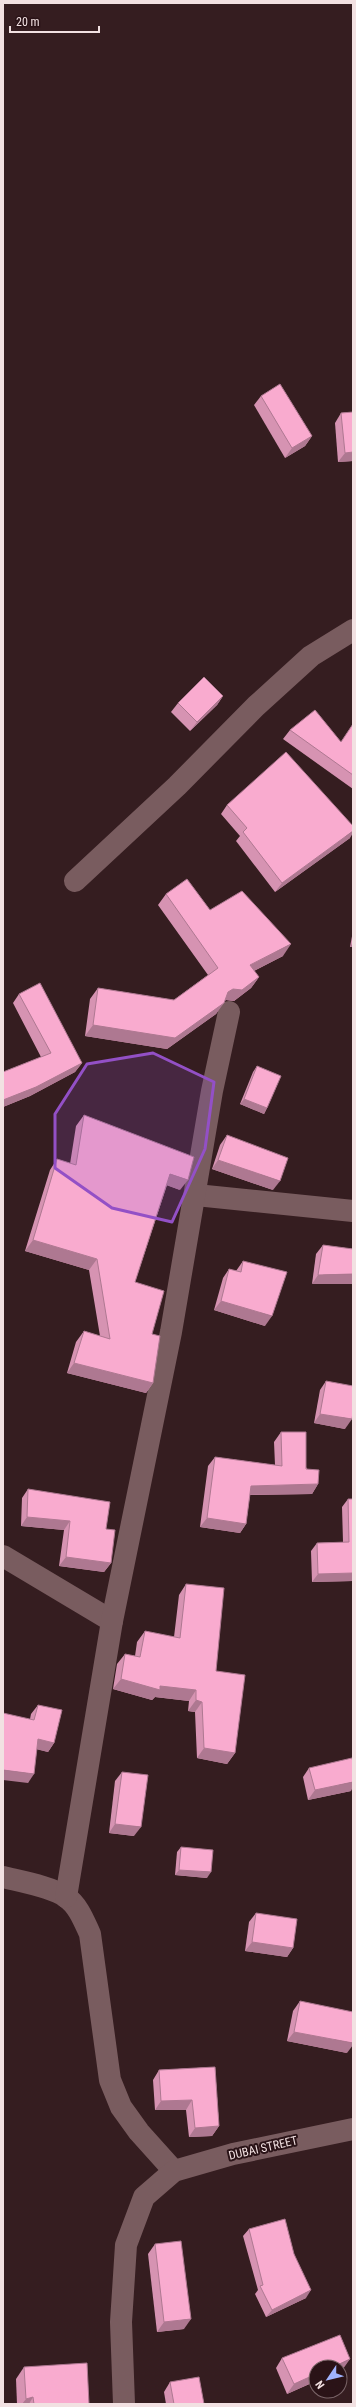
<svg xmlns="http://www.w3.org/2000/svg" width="356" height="2407" font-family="'Roboto Condensed',sans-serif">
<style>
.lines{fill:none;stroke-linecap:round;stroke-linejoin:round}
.minor{stroke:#795c5f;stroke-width:22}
.wall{fill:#d693b2}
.shaded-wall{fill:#ae7891}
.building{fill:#f9abcf;stroke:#ae7891}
.marked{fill:#9350c6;fill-opacity:0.2;stroke:#9350c6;stroke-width:3;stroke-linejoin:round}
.labels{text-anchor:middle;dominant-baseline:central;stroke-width:4;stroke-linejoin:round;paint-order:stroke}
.street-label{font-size:12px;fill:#f2e1e2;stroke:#2a1317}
</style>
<rect width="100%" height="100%" fill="#351d20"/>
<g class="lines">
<!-- minor -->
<g class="minor">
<path d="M75,881L177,786L256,706L311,656L353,630"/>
<path d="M196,1195L353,1211"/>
<path d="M3,1556L112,1621"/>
<path d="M3,1877C19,1881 53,1887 66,1897C78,1905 84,1921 90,1934L110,2080L121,2107L139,2132L174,2171"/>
<path d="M66,1897L112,1621L171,1332L212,1091L229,1012"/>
<path d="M124,2404L121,2322L126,2245L144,2197L174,2171L233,2154L353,2129"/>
</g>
</g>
<!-- wall -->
<g class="wall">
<path d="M261,396L312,436L305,446L285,458L254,405Z"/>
<path d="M353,412V461L338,462L335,423L341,413Z"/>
<path d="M223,696L217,705L190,731L171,712L178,703Z"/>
<path d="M353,724V789L283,739L290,730L341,742Z"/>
<path d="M227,805L350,838L275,892L236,841L240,836L221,814Z"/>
<path d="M166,894L210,910L283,956L254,971L259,977L251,988L234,1001L226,1000L224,1001L216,1014L167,1049L85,1036L90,999L98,988L174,1000L208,975L158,905Z"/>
<path d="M353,931V947H350Z"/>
<path d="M19,994L82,1063L75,1072L30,1096L3,1107V1072L41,1057L13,1003Z"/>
<path d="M257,1066L267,1108L264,1114L240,1104L253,1072Z"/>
<path d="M84,1115L180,1190L167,1185L135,1282L152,1334L153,1383L146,1393L67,1373L76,1342L84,1331L100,1336L89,1270L25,1251L50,1170L57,1159L70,1164L76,1126Z"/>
<path d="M227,1135L273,1190L212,1169L220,1145Z"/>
<path d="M323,1245L353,1249L312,1284L316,1254Z"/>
<path d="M243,1261L265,1326L214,1310L223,1278L229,1269L236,1271Z"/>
<path d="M326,1381L345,1429L314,1423L320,1390Z"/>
<path d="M281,1432L318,1484L312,1494L250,1495L246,1524L240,1533L200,1527L208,1466L215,1457L275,1465L274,1442Z"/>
<path d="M28,1489L106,1529L111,1563L104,1572L59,1566L64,1530L21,1526L22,1498Z"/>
<path d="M348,1499L353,1581L312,1582L311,1551L317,1543L343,1542L342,1507Z"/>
<path d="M186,1584L216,1671L235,1753L227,1764L197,1758L195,1712L188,1711L189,1701L155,1697L152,1700L113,1689L117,1664L125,1654L135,1656L137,1642L145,1631L174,1637L179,1595Z"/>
<path d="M38,1705L54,1743L48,1752L37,1749L28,1783L30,1719L31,1714Z"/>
<path d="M309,1768L351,1791L308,1800L303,1777Z"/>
<path d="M122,1772L134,1836L109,1833L115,1781Z"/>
<path d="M181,1847L207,1878L175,1875L177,1852Z"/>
<path d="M256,1913L293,1948L287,1957L245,1951L249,1922Z"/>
<path d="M300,2001L347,2053L287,2041L293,2011Z"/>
<path d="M215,2067L219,2126L212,2136L189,2137L186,2110H155L153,2080L159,2070Z"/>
<path d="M249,2229L294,2254L306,2298L266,2317L255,2294L258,2290L243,2236Z"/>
<path d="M155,2244L184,2329L157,2332L148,2254Z"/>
<path d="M282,2358L343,2369L287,2394L276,2368Z"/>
<path d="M24,2367L89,2404H17L16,2379Z"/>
<path d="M170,2382L204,2404H166L164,2392Z"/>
</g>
<!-- shaded-wall -->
<g class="shaded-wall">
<path d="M312,436L305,446L285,458L292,448Z"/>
<path d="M353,452V461L338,462L345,453Z"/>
<path d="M223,696L217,705L190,731L197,722Z"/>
<path d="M353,831V833L350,838L275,892L282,883Z"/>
<path d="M353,942V947H350Z"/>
<path d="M291,944L283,956L242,977L250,965Z"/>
<path d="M259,977L251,988L234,1001L226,1000L220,1003L228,992L233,989Z"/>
<path d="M224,1003L216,1014L167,1049L85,1036L93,1025Z"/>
<path d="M82,1063L75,1072L30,1096L3,1107V1100Z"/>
<path d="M244,1099L267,1108L264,1114L240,1104Z"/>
<path d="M218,1160L280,1181L273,1190L212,1169Z"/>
<path d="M170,1174L188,1180L180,1190L163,1184Z"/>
<path d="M33,1240L97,1259L89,1270L25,1251Z"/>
<path d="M353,1274V1284H312L318,1275Z"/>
<path d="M221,1301L272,1316L265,1326L214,1310Z"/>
<path d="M74,1363L153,1383L146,1393L67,1373Z"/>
<path d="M320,1414L352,1419L345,1429L314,1423Z"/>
<path d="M318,1484L312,1494L244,1495L251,1486Z"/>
<path d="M27,1517L70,1521L64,1530L21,1526Z"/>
<path d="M207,1518L246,1524L240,1533L200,1527Z"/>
<path d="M66,1557L111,1563L104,1572L59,1566Z"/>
<path d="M353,1573V1581L312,1582L318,1574Z"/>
<path d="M121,1679L196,1690L189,1701L155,1697L152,1700L113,1689Z"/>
<path d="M196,1700L202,1702L195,1712L188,1711Z"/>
<path d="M38,1739L54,1743L48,1752L31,1748Z"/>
<path d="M204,1748L235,1753L227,1764L197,1758Z"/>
<path d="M3,1770L34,1774L28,1783L3,1780Z"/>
<path d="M353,1782V1787L351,1791L308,1800L315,1790Z"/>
<path d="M115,1824L141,1827L134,1836L109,1833Z"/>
<path d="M179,1870L211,1872L207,1878L175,1875Z"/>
<path d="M252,1942L293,1948L287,1957L245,1951Z"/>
<path d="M294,2032L353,2043V2045L347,2053L287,2041Z"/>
<path d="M192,2100L186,2110H155L161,2101Z"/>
<path d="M219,2126L212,2136L189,2137L195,2128Z"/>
<path d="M311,2290L306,2298L266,2317L272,2310Z"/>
<path d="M191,2319L184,2329L157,2332L164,2322Z"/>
<path d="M350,2359L343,2369L340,2370V2367H333Z"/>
<path d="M316,2374V2381L287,2394L294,2384Z"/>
<path d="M33,2397L29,2404H22L26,2399Z"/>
</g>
<!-- building -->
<g class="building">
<path d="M280,384L312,436L292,448L261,396Z"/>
<path d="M353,412V452L345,453L341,413Z"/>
<path d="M204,677L223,696L197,722L178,703Z"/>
<path d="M315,710L341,742L353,724V775L290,730Z"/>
<path d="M286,752L353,826V831L282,883L243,832L247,828L227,805Z"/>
<path d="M187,879L210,910L242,891L291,944L250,965L259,977L242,990L233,989L228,992L224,1003L175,1038L93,1025L98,988L174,1000L218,968L166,894Z"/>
<path d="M40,983L82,1063L36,1087L3,1100V1072L51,1053L19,994Z"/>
<path d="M257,1066L281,1076L267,1108L244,1099Z"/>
<path d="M84,1115L194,1157L188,1180L170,1174L135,1282L164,1291L152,1334L160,1336L153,1383L74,1363L84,1331L110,1339L97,1259L33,1240L57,1159L76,1165Z"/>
<path d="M227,1135L288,1158L280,1181L218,1160Z"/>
<path d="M323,1245L353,1249V1274L318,1275Z"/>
<path d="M243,1261L287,1272L272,1316L221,1301L229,1269L241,1272Z"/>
<path d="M326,1381L353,1386V1413L352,1419L320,1414Z"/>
<path d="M281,1432H306V1469L319,1470L318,1484L251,1486L246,1524L207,1518L215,1457L282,1466Z"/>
<path d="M28,1489L110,1502L106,1529L115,1530L111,1563L66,1557L70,1521L27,1517Z"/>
<path d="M348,1499H353V1573L318,1574L317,1543L349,1542Z"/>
<path d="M186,1584L224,1588L216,1671L245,1675L235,1753L204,1748L202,1702L196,1700V1690L160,1686V1690L121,1679L125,1654L140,1657L145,1631L180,1638Z"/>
<path d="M38,1705L62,1710L54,1743L38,1739L34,1774L3,1770V1713L34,1720Z"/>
<path d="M352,1758L353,1763V1782L315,1790L309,1768Z"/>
<path d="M122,1772L148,1775L141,1827L115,1824Z"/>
<path d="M181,1847L213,1850L211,1872L179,1870Z"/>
<path d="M256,1913L297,1919L293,1948L252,1942Z"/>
<path d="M300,2001L353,2012V2043L294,2032Z"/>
<path d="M215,2067L219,2126L195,2128L192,2100L161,2101L159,2070Z"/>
<path d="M285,2219L294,2254L311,2290L272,2310L260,2286L263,2285L249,2229Z"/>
<path d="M181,2241L191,2319L164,2322L155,2244Z"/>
<path d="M340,2335L350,2359L333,2367H316V2374L294,2384L282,2358Z"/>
<path d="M87,2363L89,2404H34L33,2397L26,2399L24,2367Z"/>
<path d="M199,2377L204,2404H174L170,2382Z"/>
</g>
<!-- marked area -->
<path class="marked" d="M153,1053L214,1082L205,1149L172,1222L112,1208L55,1168V1114L87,1064Z"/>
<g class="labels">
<!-- street labels -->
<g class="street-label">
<text transform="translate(263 2148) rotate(-13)">DUBAI STREET</text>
</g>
</g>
<!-- border -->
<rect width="356" height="2407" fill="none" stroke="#f2e1e2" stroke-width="8"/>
<!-- north arrow -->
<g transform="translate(328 2379) rotate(235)"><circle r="19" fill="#2a1317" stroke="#7a6568"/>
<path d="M0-3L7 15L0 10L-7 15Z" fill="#a0b3fd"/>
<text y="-6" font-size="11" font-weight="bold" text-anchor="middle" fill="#f2e1e2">N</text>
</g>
<!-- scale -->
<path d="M10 26v6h89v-6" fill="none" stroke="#f2e1e2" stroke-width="2"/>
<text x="16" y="26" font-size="12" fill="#f2e1e2" stroke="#2a1317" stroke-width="3" paint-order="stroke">20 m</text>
</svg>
